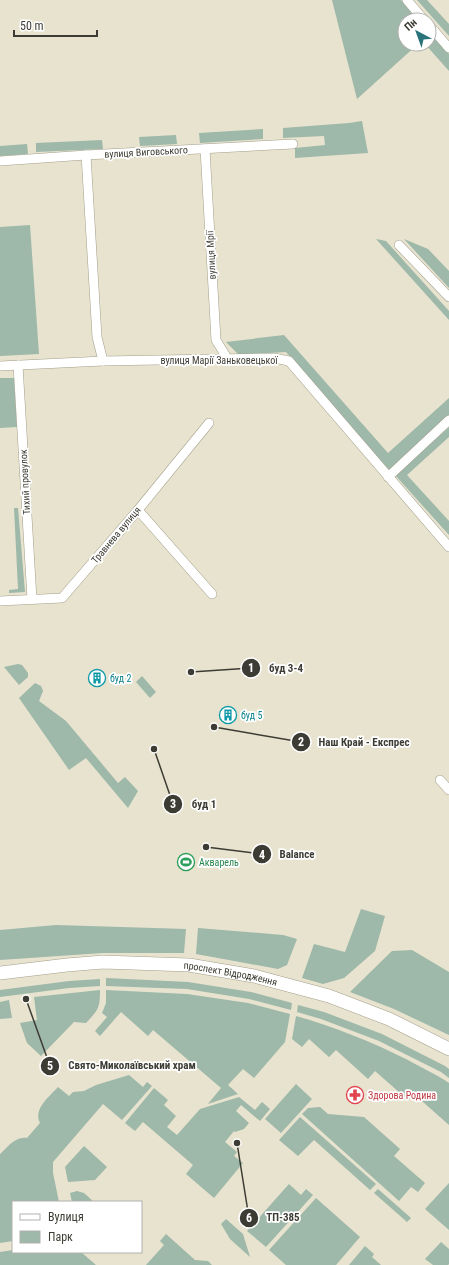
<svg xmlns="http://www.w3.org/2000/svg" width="449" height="1265" font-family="'Roboto Condensed',sans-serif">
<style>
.green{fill:#9eb8aa}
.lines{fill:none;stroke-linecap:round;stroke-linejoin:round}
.minor-casing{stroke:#a39f8b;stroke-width:10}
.secondary-casing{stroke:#a39f8b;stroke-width:14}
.minor{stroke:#fff;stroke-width:9}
.secondary{stroke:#fff;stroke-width:13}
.labels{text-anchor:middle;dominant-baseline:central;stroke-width:3.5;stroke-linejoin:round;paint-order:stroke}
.street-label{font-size:10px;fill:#3d3c34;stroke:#fff}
.culture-label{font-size:10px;fill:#0d838f;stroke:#fff;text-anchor:start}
.leisure-label{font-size:10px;fill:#27864d;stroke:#fff;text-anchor:start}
.health-label{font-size:10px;fill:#be3a42;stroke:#fff;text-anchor:start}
.leader{fill:none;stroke:#3d3c34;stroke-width:1.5}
.callout-dot{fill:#3d3c34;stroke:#fff;stroke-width:1.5}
.mark-label{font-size:12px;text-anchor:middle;font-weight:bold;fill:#fff}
.callout-label{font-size:11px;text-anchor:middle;font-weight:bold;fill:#3d3c34;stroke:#fff;stroke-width:3.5;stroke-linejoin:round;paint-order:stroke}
</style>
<rect width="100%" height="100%" fill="#e7e3ce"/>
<!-- green -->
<g class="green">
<path d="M332,0H401L419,20H405V44H418L357,99Z"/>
<path d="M417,0H427L449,24V36Z"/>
<path d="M429,31L449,54V71L425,44H429Z"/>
<path d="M362,121L368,153L295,158V148L325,145L324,136L283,138V128L349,123Z"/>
<path d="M263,129V139L200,143L199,133Z"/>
<path d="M176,135L177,144L140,146L139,137Z"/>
<path d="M102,140L103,149L36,152V143Z"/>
<path d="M27,144L28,154L0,156V146Z"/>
<path d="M30,225L39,354L0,356V227Z"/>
<path d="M376,239L386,241L449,311V320Z"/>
<path d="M404,239L428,249L449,271V288Z"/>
<path d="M284,335L388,453L449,398V416L390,471L286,352L239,355L226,342Z"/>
<path d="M0,378H14L17,427L0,428Z"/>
<path d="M449,427V437L407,475L449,521V535L395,475Z"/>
<path d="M14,508H18L25,592L9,593V590L18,589Z"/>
<path d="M18,664L22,665L28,673V677L19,685L4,667Z"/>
<path d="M142,676L156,692L150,698L136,682Z"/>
<path d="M35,683L41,686L43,691L39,701L66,721L118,783L125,777L138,791L128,808L86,758L69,770L19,698Z"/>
<path d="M361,909L385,916L375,951L344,978L323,984L302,978L314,944L345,952Z"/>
<path d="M56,925L186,929L184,953H103L0,960V930Z"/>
<path d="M198,928L283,935L297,939L287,965L278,969L196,954Z"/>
<path d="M412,950L449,972V1035L394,1009L350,992L392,951Z"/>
<path d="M106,978L188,982L251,992L292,1003L291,1010L249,999L187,989L106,986Z"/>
<path d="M100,979V986L69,988L0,997V990L69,981Z"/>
<path d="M100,990C100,1009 98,1010 86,1023L74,1022L41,1056L27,1043L20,1023L37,1020L34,997Z"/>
<path d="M106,990L187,994L248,1003L290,1014L285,1042L254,1078L243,1069L228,1085L238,1094L208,1104L221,1088L153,1030L148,1036L121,1012L100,1036L95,1031L107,1017L102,1013L106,1003Z"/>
<path d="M9,1000L12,1018L0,1019V1002Z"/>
<path d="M298,1005L324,1012L382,1034L445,1066L449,1069V1078L441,1072L379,1041L321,1019L297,1012Z"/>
<path d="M296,1016C335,1027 372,1042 408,1060C422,1068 436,1074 449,1083V1125L414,1094L408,1100L375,1071L368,1079L336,1050L329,1057L309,1039L302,1047L292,1039Z"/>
<path d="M129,1075L143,1087L147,1082L152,1086L122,1120L103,1104L53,1162V1173L59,1202H13V1241L0,1243V1154C8,1147 15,1136 27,1138L40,1123C33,1109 49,1097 58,1087L69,1096L73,1092L84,1091L96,1085Z"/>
<path d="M296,1084L312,1099L281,1133L265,1119Z"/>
<path d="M154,1088L168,1100L164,1105L176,1116L167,1127L177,1135L200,1109L239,1097L255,1110L262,1102L270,1109L260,1121L241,1105L236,1111L249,1123L244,1129L235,1132L234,1131L225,1142L237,1152L234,1156L243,1163L214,1198L186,1174L193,1165L143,1122L135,1131L125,1123Z"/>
<path d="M320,1107L328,1114L364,1117L400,1149L394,1156L425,1183L418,1192L411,1187L399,1201L302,1114L308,1108Z"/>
<path d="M300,1117L376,1184L370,1190L314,1140L298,1156L279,1140Z"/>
<path d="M84,1146L107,1167L95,1180L68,1182L65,1167Z"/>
<path d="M449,1183V1230L425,1209Z"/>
<path d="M289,1184L301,1195L306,1189L313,1195L266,1247L247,1231Z"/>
<path d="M378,1189L411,1218L407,1222L374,1193Z"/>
<path d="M77,1191L84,1193L94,1202H72L70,1193Z"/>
<path d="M316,1198L360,1237L336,1265H286L269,1250Z"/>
<path d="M226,1219L243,1234L250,1257L230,1239L221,1224Z"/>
<path d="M166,1234L195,1260L208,1261L212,1265H146L164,1245L160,1241Z"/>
<path d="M441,1242L449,1249V1264L448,1265H433L425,1259Z"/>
<path d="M365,1246L374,1254L372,1257L381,1265H349Z"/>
<path d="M13,1250V1252H81L96,1265H0V1252Z"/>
</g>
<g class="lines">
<!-- minor casing -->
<g class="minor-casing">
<g id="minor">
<path d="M407,0L424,20"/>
<path d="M429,25L449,48"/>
<path d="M205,149L216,340L227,358"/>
<path d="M86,155L97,337L103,361"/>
<path d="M0,161L86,155L293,144"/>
<path d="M399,245L449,297"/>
<path d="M18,365L32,599"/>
<path d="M0,366L103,361L274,358L289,361L449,547"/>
<path d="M388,477L449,420"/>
<path d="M138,510L212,594"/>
<path d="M0,601L62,598L138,510L209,423"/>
<path d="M440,780L449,790"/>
</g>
</g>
<!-- secondary casing -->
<g class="secondary-casing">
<g id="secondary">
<path id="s1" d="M0,973L67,965L103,962L189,965L254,976L329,996L389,1019L449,1049"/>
</g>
</g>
<!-- minor -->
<use href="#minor" class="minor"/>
<!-- secondary -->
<use href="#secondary" class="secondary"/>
</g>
<!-- icons -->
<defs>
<g id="building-ring" transform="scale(0.9)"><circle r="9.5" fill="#fff" stroke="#0f9aa8" stroke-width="1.5"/><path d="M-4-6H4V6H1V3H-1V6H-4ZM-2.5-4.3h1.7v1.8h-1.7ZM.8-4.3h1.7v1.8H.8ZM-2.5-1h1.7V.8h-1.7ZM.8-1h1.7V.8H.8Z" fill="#0f9aa8"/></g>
<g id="stadium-ring" transform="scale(0.9)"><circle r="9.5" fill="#fff" stroke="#2e9e5b" stroke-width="1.5"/><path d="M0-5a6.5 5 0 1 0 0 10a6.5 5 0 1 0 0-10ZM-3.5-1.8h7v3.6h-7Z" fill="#2e9e5b"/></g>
<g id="pharmacy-ring" transform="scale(0.9)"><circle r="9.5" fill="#fff" stroke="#e0444e" stroke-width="1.5"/><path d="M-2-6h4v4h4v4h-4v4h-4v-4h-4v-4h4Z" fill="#e0444e"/></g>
</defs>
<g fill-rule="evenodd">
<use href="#building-ring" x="97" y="678"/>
<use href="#building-ring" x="228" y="715"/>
<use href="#stadium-ring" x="186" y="862"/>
<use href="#pharmacy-ring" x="355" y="1095"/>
</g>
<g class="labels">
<!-- street labels -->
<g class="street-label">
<text transform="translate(146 152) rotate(-3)">вулиця Виговського</text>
<text transform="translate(211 255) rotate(-93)">вулиця Мрії</text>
<text x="219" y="360">вулиця Марії Заньковецької</text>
<text transform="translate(25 482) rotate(-93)">Тихий провулок</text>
<text transform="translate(116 535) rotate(-50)">Травнева вулиця</text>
<text stroke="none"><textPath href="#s1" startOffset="232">проспект Відродження</textPath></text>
</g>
<!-- culture labels -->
<g class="culture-label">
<text x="110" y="678">буд 2</text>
<text x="241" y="715">буд 5</text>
</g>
<!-- leisure labels -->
<g class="leisure-label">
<text x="199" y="862">Акварель</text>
</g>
<!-- health labels -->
<g class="health-label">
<text x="368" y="1095">Здорова Родина</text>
</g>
</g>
<!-- callouts -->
<path class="leader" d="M191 672L251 668M214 727L301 742M154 749L173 804M206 847L262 854M26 999L50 1066M237 1143L249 1218"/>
<g class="callout-dot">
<circle cx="191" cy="672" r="4"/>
<circle cx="214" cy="727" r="4"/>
<circle cx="154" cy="749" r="4"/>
<circle cx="206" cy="847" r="4"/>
<circle cx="26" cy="999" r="4"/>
<circle cx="237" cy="1143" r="4"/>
<circle cx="251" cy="668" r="10"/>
<circle cx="301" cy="742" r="10"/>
<circle cx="173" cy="804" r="10"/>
<circle cx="262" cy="854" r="10"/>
<circle cx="50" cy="1066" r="10"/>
<circle cx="249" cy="1218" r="10"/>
</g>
<g class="mark-label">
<text x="251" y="672">1</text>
<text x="301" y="746">2</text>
<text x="173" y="808">3</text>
<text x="262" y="859">4</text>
<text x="50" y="1070">5</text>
<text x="249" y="1222">6</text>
</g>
<g class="callout-label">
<text x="286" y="672">буд 3-4</text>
<text x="364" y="746">Наш Край - Експрес</text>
<text x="204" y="808">буд 1</text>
<text x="297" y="858">Balance</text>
<text x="132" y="1069">Свято-Миколаївський храм</text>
<text x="283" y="1221">ТП-385</text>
</g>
<!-- legend -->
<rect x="12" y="1201" width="130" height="52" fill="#ffffff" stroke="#b1b1ae"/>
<rect x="20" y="1214" width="20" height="6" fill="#ffffff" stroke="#b1b1ae"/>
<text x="48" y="1221" font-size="12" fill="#3d3c34">Вулиця</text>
<rect x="20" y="1231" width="20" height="12" fill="#9eb8aa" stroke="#b1b1ae"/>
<text x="48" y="1241" font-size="12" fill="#3d3c34">Парк</text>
<!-- north arrow -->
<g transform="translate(417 32) rotate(319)"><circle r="19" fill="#ffffff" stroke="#b1b1ae"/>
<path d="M0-3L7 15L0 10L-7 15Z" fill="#29737b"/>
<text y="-6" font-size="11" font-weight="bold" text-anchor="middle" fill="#3d3c34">Пн</text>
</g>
<!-- scale -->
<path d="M14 30v6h83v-6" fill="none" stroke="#3d3c34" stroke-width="2"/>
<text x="20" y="30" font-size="12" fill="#3d3c34" stroke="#ffffff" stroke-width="3" paint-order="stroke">50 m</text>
</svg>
